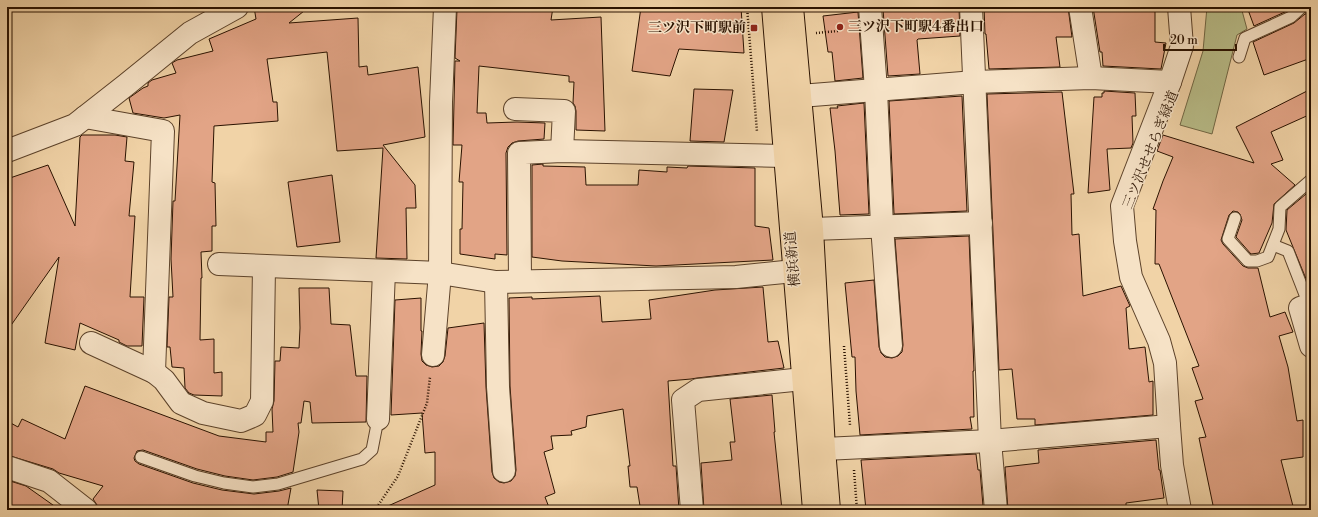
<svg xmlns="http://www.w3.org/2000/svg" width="1318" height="517" font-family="'Libre Bodoni','Noto Serif JP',serif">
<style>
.green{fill:#b8bc88;stroke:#716744}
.building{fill:#e2a486;stroke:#2a1200}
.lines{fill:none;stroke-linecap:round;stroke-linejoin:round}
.service-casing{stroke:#5c422a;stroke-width:13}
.minor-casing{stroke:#5c422a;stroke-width:24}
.tertiary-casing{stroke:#5c422a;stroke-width:24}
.trunk-casing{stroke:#2a1200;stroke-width:24}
.path{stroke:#2a1200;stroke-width:2.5;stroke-dasharray:1 2;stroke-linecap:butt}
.service{stroke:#f6e2c6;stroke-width:11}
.minor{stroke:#f6e2c6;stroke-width:22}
.tertiary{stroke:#f6e2c6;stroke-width:22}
.trunk{stroke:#f1d3a7;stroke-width:22}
.poi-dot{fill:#8f2418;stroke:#f6e2c6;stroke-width:1.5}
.labels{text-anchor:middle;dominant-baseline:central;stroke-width:3;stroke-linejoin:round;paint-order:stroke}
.poi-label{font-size:14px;font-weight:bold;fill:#2a1200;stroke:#f6e2c6;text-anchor:start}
.street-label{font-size:14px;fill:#2a1200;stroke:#f6e2c6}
</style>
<rect width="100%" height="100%" fill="#f1d3a7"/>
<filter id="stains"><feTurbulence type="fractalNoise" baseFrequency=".005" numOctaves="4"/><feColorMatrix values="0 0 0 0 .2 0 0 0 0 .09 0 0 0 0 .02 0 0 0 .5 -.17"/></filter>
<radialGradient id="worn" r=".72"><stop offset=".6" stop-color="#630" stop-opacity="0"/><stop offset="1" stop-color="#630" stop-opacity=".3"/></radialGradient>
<!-- green -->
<path class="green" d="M1207,7H1241L1247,29L1237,35L1212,134L1180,125L1203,51Z"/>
<!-- building -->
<g class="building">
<path d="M254,7H309L289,23L358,18L359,67L367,66L368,75L418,67L425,137L383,145L415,185L416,208H406L407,259L376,258L383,148L337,151L327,52L267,59L273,102H277L278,121L214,126L212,182L215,183L216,226H212V251L201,252L202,278H201L200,340L214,339V373L222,372V396L194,395L189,393L185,388L184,368L172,367L170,347H167L169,297H173L171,259L173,201H175L180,115L164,118L133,113L129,98L143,88L148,86V83L152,80L176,73L172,63L177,60L213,51L209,39L256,19Z"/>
<path d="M460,7H553L551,20L601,17L605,131L576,130V111L575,106L573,103L574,82H569V76L479,66L477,113H486L487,123L517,122L545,123L544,139L518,141L512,143L508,147L506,153L507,255L495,254V259L460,254V229H462L463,182H459L462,145H453L455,61H460L455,58L457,9L460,10Z"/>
<path d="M641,7H741L744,53L679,49L670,76L632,71Z"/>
<path d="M886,7H959L960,36L918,39L917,40L920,74L888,76L883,9L886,8Z"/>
<path d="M984,7H1068L1072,37H1056L1060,67L989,69L986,34H985Z"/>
<path d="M1093,7H1155V42L1166,43L1161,69L1103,66L1102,52H1100Z"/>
<path d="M1247,7H1290V8L1287,11L1254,26Z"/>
<path d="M858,12L863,78L835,81L832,52H828L823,16Z"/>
<path d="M1311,13V58L1264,75L1253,42L1294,23L1305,14Z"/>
<path d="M694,89L733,90L724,142L690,141Z"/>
<path d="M1311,89V114L1271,132L1283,160L1271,164L1295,185L1274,204L1272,223L1259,253L1251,254L1236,237L1242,220L1240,214L1238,212L1233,211L1229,215L1221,240L1223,244L1243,266L1248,268H1258L1270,317L1285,312L1293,332L1279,336L1288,367L1297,421L1303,420V457L1281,460L1294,510H1214L1199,438L1206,437L1195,401L1203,399L1192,368L1199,366L1159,264H1155L1156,210L1153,209L1163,181L1173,157L1157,151L1163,135L1254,163L1236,127Z"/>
<path d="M1104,91L1135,93L1136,116H1132L1133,143L1131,148L1107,149L1110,190L1088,193L1094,97H1102V93H1104Z"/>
<path d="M1062,92L1074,194H1071L1072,235L1079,234L1083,296L1121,286L1130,306L1126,308L1129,349L1145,347L1149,382L1153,381V415L1035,425V419H1017L1012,369L999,370L987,94Z"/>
<path d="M962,96L967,211L894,214L889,101Z"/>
<path d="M864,103L869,214L840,215L835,151L830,108H838L837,106Z"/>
<path d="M82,135H115L127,137L125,161L134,162L129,216H135L130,297H144L142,346H127L119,342V340L80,323L75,350L45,343L59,257L7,331V179L48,165L75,226L80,137Z"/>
<path d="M543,164V166L585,167L586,185H638L639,170L667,172V167L687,168L688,166L755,168V226L769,228L773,260L656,266L562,261L532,257V165Z"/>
<path d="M332,175L340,242L297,247L288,182Z"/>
<path d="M1306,194L1311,198V291L1286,230L1287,210Z"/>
<path d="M969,236L974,371H973L974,417H970L972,429L860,435L856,391L855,357H852L845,283L874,280L879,347L881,353L885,357L892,358L898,356L902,352L903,345L895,239Z"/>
<path d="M763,287L768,342L778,341L784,368L697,378L691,379L668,381L673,466H676L679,510H643V506H640L637,487H630L628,466H630L623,409L587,416L586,427L571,431L572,435L551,436L553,449L544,452L555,493L545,497L550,510H379L435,485V452L425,453L422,413L391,415L395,300L421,298V331H422L421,354L422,361L426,365L432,367L439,366L443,362L445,356L448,328L484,323L486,387L492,472L494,478L499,482L504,483L511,481L515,476L516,470L510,386L509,298L532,297V299L600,296L602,322L651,319L649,300L715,290Z"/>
<path d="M299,288H329L331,324L350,325L356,376H367L366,422L312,423L310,402L304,401L301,423H298L299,432L293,472L277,477L253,480L225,476L197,469L143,450L137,451L134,458L135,461L139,464L193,483L222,490L254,494L279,491L291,488L287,510H98L97,505L93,499L103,486L59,473L53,469L7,455V421L18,427L22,419L65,439L85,386L219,436L266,442V432H273L272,409L274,401L275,361H280L281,347L299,348L300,328Z"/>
<path d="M772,395L775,432H774L782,510H704L701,463L732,460L730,442H735L730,399Z"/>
<path d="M1156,440L1159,470H1160L1164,498L1126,503V510H1008L1005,467L1039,463L1038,450Z"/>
<path d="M976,454L978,470H980L983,506L960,507V510H866L861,460Z"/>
<path d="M7,480L26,486L60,510H17L7,504Z"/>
<path d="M317,490L343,491L342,510H319Z"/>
</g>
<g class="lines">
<!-- service casing -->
<g class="service-casing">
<g id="service">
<path d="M1239,57L1245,38L1291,17L1302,7"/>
<path d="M1235,218L1228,239L1248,261H1257L1268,257L1279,229L1280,207L1311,180"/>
<path d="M1273,245L1288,251L1309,305"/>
<path d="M141,457L195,476L224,483L253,487L278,484L362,459L372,450L378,419"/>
</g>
</g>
<!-- minor casing -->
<g class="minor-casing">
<g id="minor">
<path d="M870,7L876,90L882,226L891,346"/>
<path d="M1080,7L1091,78"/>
<path d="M800,96L975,82L1091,78L1170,82"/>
<path d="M515,109L564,111L562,151"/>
<path d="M85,117L163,131L154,372"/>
<path d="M7,151L75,125L126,85L190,33L237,7"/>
<path d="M812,229L981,223"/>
<path d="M219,264L440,273L496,282L736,277L794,271"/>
<path d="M520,281L519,153L562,151L784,156"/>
<path d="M496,282L498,387L504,471"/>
<path d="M1311,304L1300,308L1311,346"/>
<path d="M91,343L154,372L164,380L181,403L203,413L241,421L255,415L262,401L264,266"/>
<path d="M433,355L440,273L441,102L445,7"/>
<path d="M378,419L384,271"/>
<path d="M1169,426L1172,465L1180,510"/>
<path d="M824,449L990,441L1169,426L1165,363L1159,341L1131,277L1125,241L1122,206L1170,82L1182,46L1179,7"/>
<path d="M7,467L49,481L86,510"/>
<path d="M692,510L683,400L698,390L803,379"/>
</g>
</g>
<!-- tertiary casing -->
<g class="tertiary-casing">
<path id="tertiary" d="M971,7L990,441L996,510"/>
</g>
<!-- trunk casing -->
<g class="trunk-casing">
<g id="trunk">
<path d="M773,7L814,510"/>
<path d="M792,7L812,229L824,449L829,510"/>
</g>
</g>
<!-- path -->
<g class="path">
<path d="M747,7L757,132"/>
<path d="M816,33L838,31"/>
<path d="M844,346L850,425"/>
<path d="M854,470L857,510"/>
<path d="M375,510L398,476L427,403L430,377"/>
</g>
<!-- service -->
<use href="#service" class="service"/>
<!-- minor -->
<use href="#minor" class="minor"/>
<!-- tertiary -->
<use href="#tertiary" class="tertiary"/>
<!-- trunk -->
<use href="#trunk" class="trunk"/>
</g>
<!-- markers -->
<g class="poi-dot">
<circle cx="840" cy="27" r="4"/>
<rect x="750" y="24" width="8" height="8" rx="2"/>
</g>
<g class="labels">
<!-- poi labels -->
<g class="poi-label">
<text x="848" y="27">三ツ沢下町駅4番出口</text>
<text x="746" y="28" text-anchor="end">三ツ沢下町駅前</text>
</g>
<!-- street labels -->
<g class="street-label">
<text transform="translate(1151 150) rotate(-68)">三ツ沢せせらぎ緑道</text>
<text transform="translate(793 259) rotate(-95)">横浜新道</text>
</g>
</g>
<!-- margin -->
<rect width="1318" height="517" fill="none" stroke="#f1d3a7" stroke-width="24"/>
<rect x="8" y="8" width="1302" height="501" fill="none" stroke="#2a1200" stroke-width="2"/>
<rect x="12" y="12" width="1294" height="493" fill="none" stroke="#2a1200"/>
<!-- scale -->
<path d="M1164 44v6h72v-6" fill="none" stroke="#2a1200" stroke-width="2"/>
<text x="1170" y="44" font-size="12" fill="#2a1200" stroke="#f6e2c6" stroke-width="3" paint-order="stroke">20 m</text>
<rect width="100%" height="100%" filter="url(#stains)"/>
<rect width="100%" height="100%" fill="url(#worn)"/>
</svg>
